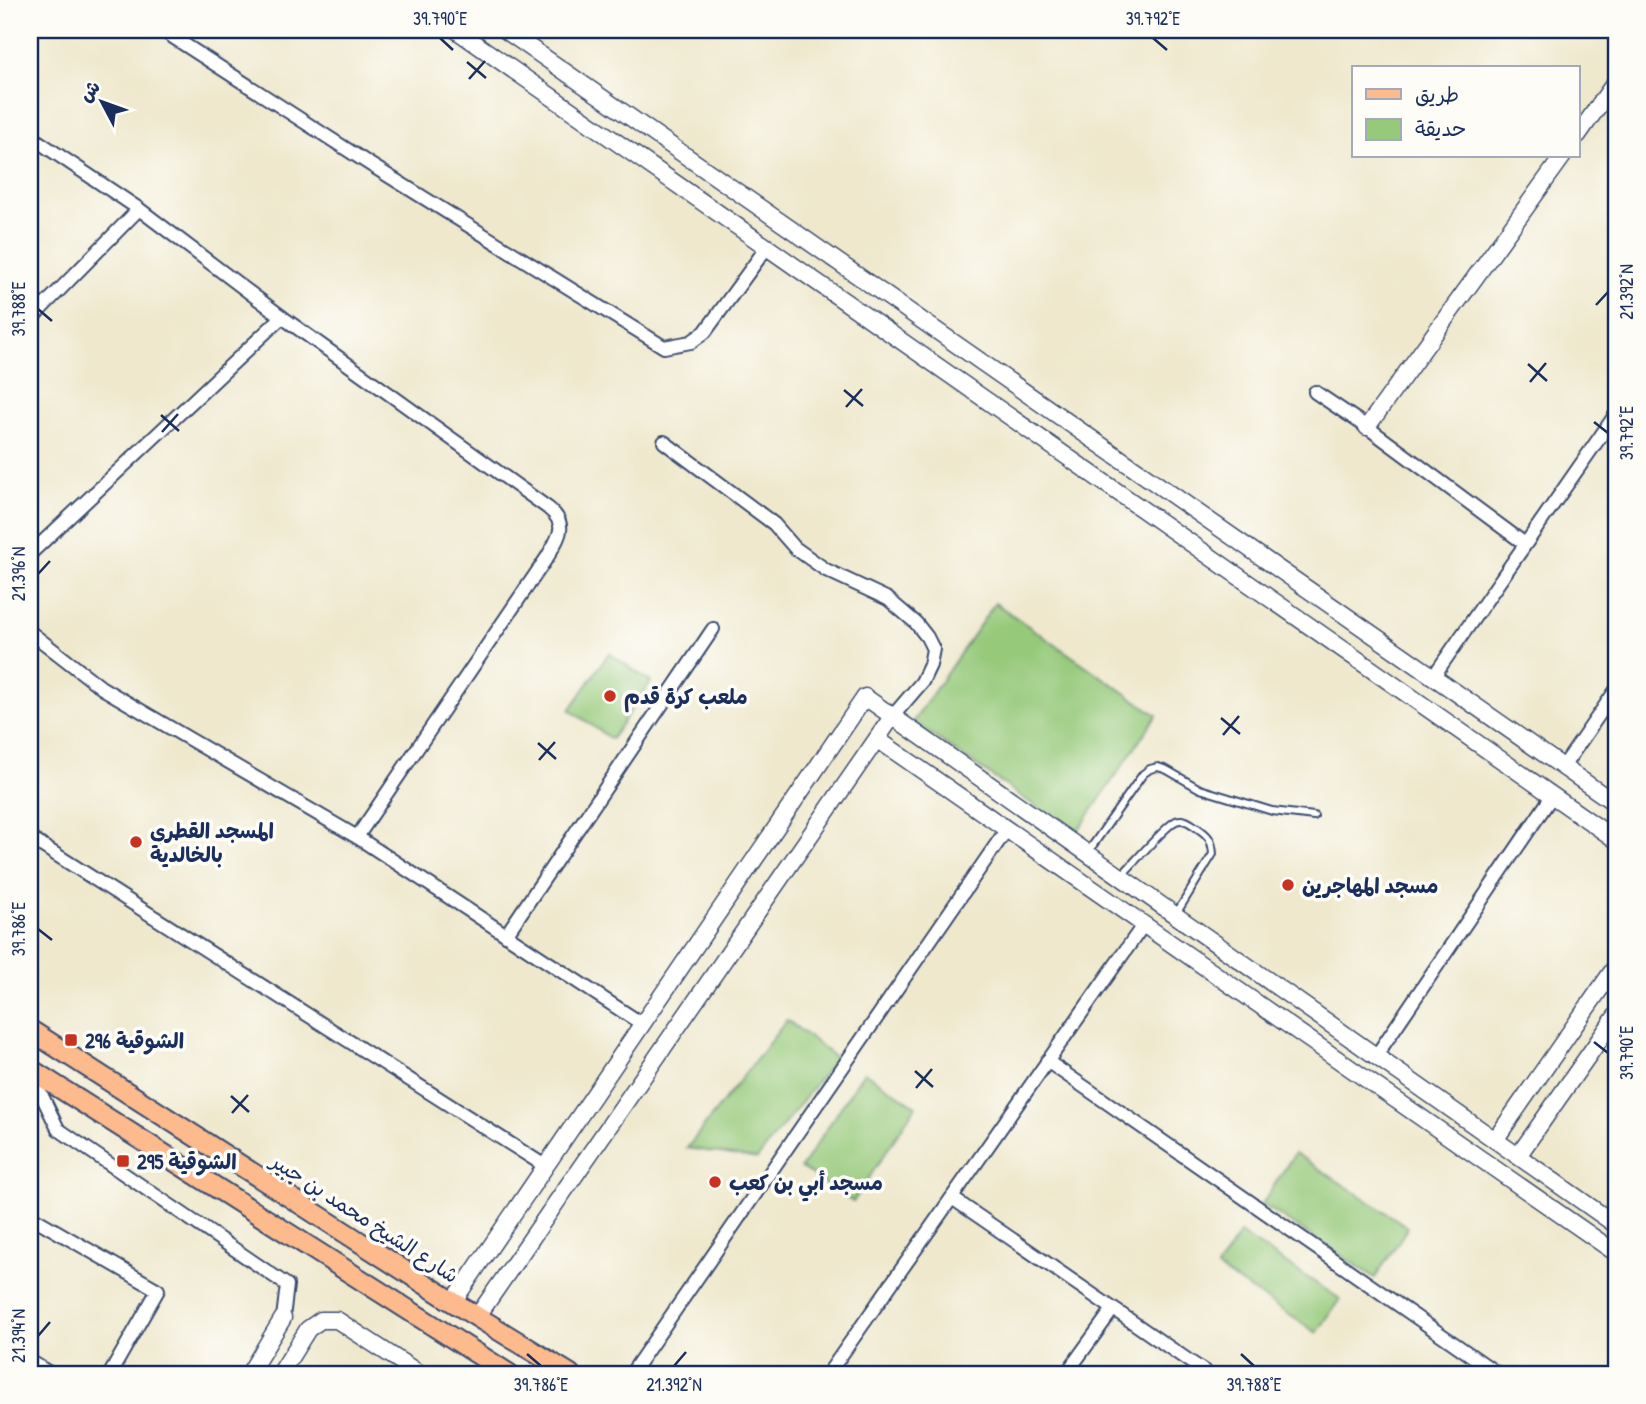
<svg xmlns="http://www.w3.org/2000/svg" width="1646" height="1404" font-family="'Patrick Hand','Playpen Sans Arabic',sans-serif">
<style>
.green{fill:#96c97a;stroke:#587c6c;stroke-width:2}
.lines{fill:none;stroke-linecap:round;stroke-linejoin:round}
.service-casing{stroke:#3b4b6f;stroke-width:10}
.minor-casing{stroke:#3b4b6f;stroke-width:16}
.tertiary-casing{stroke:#3b4b6f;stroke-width:19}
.primary-casing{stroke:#3b4b6f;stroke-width:23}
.service{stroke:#fff;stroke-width:6}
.minor{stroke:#fff;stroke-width:12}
.tertiary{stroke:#fff;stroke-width:16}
.primary{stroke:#fcba8d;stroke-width:19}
.ticks{fill:none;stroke:#1b2f5e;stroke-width:2.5}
.poi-dot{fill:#c8321e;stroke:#fdfcf7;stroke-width:2.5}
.labels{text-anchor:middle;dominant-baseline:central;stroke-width:7;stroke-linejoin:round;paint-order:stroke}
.poi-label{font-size:21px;font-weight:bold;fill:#1b2f5e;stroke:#fdfcf7;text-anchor:start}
.street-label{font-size:21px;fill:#1b2f5e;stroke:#fdfcf7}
.neatline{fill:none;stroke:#1b2f5e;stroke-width:2.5}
.ticks-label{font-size:18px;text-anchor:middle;fill:#1b2f5e}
</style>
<rect width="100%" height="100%" fill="#fdfcf7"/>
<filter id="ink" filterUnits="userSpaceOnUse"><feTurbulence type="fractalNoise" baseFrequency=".0143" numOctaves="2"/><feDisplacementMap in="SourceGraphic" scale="14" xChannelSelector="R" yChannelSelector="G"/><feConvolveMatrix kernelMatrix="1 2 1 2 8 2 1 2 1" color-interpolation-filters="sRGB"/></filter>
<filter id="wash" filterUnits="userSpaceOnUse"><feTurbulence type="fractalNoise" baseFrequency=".00686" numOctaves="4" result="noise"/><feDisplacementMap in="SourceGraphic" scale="28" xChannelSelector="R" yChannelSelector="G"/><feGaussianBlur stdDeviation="1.57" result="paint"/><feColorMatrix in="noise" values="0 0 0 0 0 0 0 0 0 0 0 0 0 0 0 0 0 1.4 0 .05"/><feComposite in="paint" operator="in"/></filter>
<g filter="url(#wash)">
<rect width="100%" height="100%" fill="#efe8cd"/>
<!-- green -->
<g class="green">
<path d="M995,603L1157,715L1076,834L913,722Z"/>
<path d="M609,653L651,682L611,739L570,710Z"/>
<path d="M787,1020L836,1058L757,1159L687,1148Z"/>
<path d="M864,1072L916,1106L853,1202L801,1168Z"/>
<path d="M1295,1153L1408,1227L1375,1278L1262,1204Z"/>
<path d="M1240,1233L1340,1299L1317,1333L1217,1268Z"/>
</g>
</g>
<g filter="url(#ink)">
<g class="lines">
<!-- service casing -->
<g class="service-casing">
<g id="service">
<path d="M1088,852L1143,774L1150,769L1158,767L1167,770L1200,789L1272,811L1314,816"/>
<path d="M1120,877C1131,866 1165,826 1176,821C1184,818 1190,823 1196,827C1208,835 1212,839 1213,854L1176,914"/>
</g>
</g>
<!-- minor casing -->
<g class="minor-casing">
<g id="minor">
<path d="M162,30L371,165L664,347L691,342L705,332L767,247"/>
<path d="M30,136L139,209L282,317L548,508C569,525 559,536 548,556L357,837"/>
<path d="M30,320L139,209"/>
<path d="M1315,392L1367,427L1525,544"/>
<path d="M664,442L774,524L795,548L809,558L826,570L888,599L916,623L927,637L933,649L930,665L922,682L892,717"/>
<path d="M30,554L282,317"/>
<path d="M30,632L102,688L357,837L642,1024"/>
<path d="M1433,677L1616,414"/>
<path d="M1563,767L1616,690"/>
<path d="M30,838L545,1166"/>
<path d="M506,935L713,629"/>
<path d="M1376,1056L1552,796"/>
<path d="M1047,1061L1498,1374"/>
<path d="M30,1071L58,1129L287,1285L283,1318"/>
<path d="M952,1198L1208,1374"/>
<path d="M30,1216L158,1290L110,1374"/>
<path d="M30,1361L51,1374"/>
<path d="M631,1374L1007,829"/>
<path d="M828,1374L1144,924"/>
<path d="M1066,1374L1113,1309"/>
</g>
</g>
<!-- tertiary casing -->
<g class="tertiary-casing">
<g id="tertiary">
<path d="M456,30L1616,840"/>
<path d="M505,30L1616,804"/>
<path d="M1578,135L1616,81"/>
<path d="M1367,427L1563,156"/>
<path d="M877,739L1616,1253"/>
<path d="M1495,1140L1616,966"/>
<path d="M1518,1156L1616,1016"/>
<path d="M453,1302L865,697L1616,1225"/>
<path d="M477,1317L892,717"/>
<path d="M249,1374L283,1318"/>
<path d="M280,1374L308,1329L321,1320H337L420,1374"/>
</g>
</g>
<!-- primary casing -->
<g class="primary-casing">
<g id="primary">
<path d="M30,1030L453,1302L570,1374"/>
<path d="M30,1069L509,1374"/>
</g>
</g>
<!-- service -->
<use href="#service" class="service"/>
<!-- minor -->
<use href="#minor" class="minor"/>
<!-- tertiary -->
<use href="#tertiary" class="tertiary"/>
<!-- primary -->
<use href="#primary" class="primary"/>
</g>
</g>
<!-- ticks -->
<path class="ticks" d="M440,38L453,50M1153,38L1167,50M467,62L486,78M469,79L485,61M1596,305L1608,292M38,309L52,321M1528,364L1547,381M1530,382L1546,363M844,390L863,406M846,407L862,389M161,415L179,431M1594,422L1608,433M162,432L178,414M38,574L50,561M1221,718L1240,734M1223,735L1239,716M538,743L556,759M539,760L555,742M38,929L52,940M1594,1042L1608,1053M915,1071L933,1087M916,1088L932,1069M231,1096L249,1112M232,1113L248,1095M38,1336L50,1322M527,1354L541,1366M1241,1354L1254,1366M674,1366L686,1352"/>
<!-- markers -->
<g class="poi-dot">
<circle cx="610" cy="696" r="7"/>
<circle cx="136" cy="842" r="7"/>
<circle cx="1288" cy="885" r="7"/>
<rect x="64" y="1033" width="14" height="14" rx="3.5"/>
<rect x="116" y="1154" width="14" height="14" rx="3.5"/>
<circle cx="715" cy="1182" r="7"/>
</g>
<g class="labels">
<!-- poi labels -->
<g class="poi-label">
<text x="624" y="696">ملعب كرة قدم</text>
<text x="150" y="830">المسجد القطري<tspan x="150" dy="24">بالخالدية</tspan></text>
<text x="1302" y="885">مسجد المهاجرين</text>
<text x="85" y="1040">الشوقية 296</text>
<text x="137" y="1161">الشوقية 295</text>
<text x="729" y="1182">مسجد أبي بن كعب</text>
</g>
<!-- street labels -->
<g class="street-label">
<text transform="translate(365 1218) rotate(33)">شارع الشيخ محمد بن جبير</text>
</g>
</g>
<!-- margin -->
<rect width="1646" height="1404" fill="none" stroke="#fdfcf7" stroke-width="77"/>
<!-- legend -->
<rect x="1352" y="66" width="228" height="91" fill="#fdfcf7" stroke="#a3aaba" stroke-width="2"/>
<rect x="1366" y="89" width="35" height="10" fill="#fcba8d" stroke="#a3aaba" stroke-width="2"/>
<text x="1415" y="102" font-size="21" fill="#1b2f5e">طريق</text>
<rect x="1366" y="119" width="35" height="21" fill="#96c97a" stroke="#a3aaba" stroke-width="2"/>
<text x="1415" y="136" font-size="21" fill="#1b2f5e">حديقة</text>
<!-- north arrow -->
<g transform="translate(102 102) rotate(311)" stroke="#fdfcf7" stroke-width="5" paint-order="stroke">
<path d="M0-5L12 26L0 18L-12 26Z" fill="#1b2f5e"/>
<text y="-10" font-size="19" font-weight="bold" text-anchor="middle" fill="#1b2f5e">ش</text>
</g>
<rect x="38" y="38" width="1570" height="1328" class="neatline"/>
<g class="ticks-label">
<text x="440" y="25">39.790°E</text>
<text x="1153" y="25">39.792°E</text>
<text transform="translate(1627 292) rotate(-90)" y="6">21.392°N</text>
<text transform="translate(19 309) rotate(-90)" y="6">39.788°E</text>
<text transform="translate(1627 433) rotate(-90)" y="6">39.792°E</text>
<text transform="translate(19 574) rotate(-90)" y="6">21.396°N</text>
<text transform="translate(19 929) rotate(-90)" y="6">39.786°E</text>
<text transform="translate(1627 1053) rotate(-90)" y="6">39.790°E</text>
<text transform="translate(19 1336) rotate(-90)" y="6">21.394°N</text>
<text x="541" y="1391">39.786°E</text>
<text x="674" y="1391">21.392°N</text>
<text x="1254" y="1391">39.788°E</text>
</g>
</svg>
